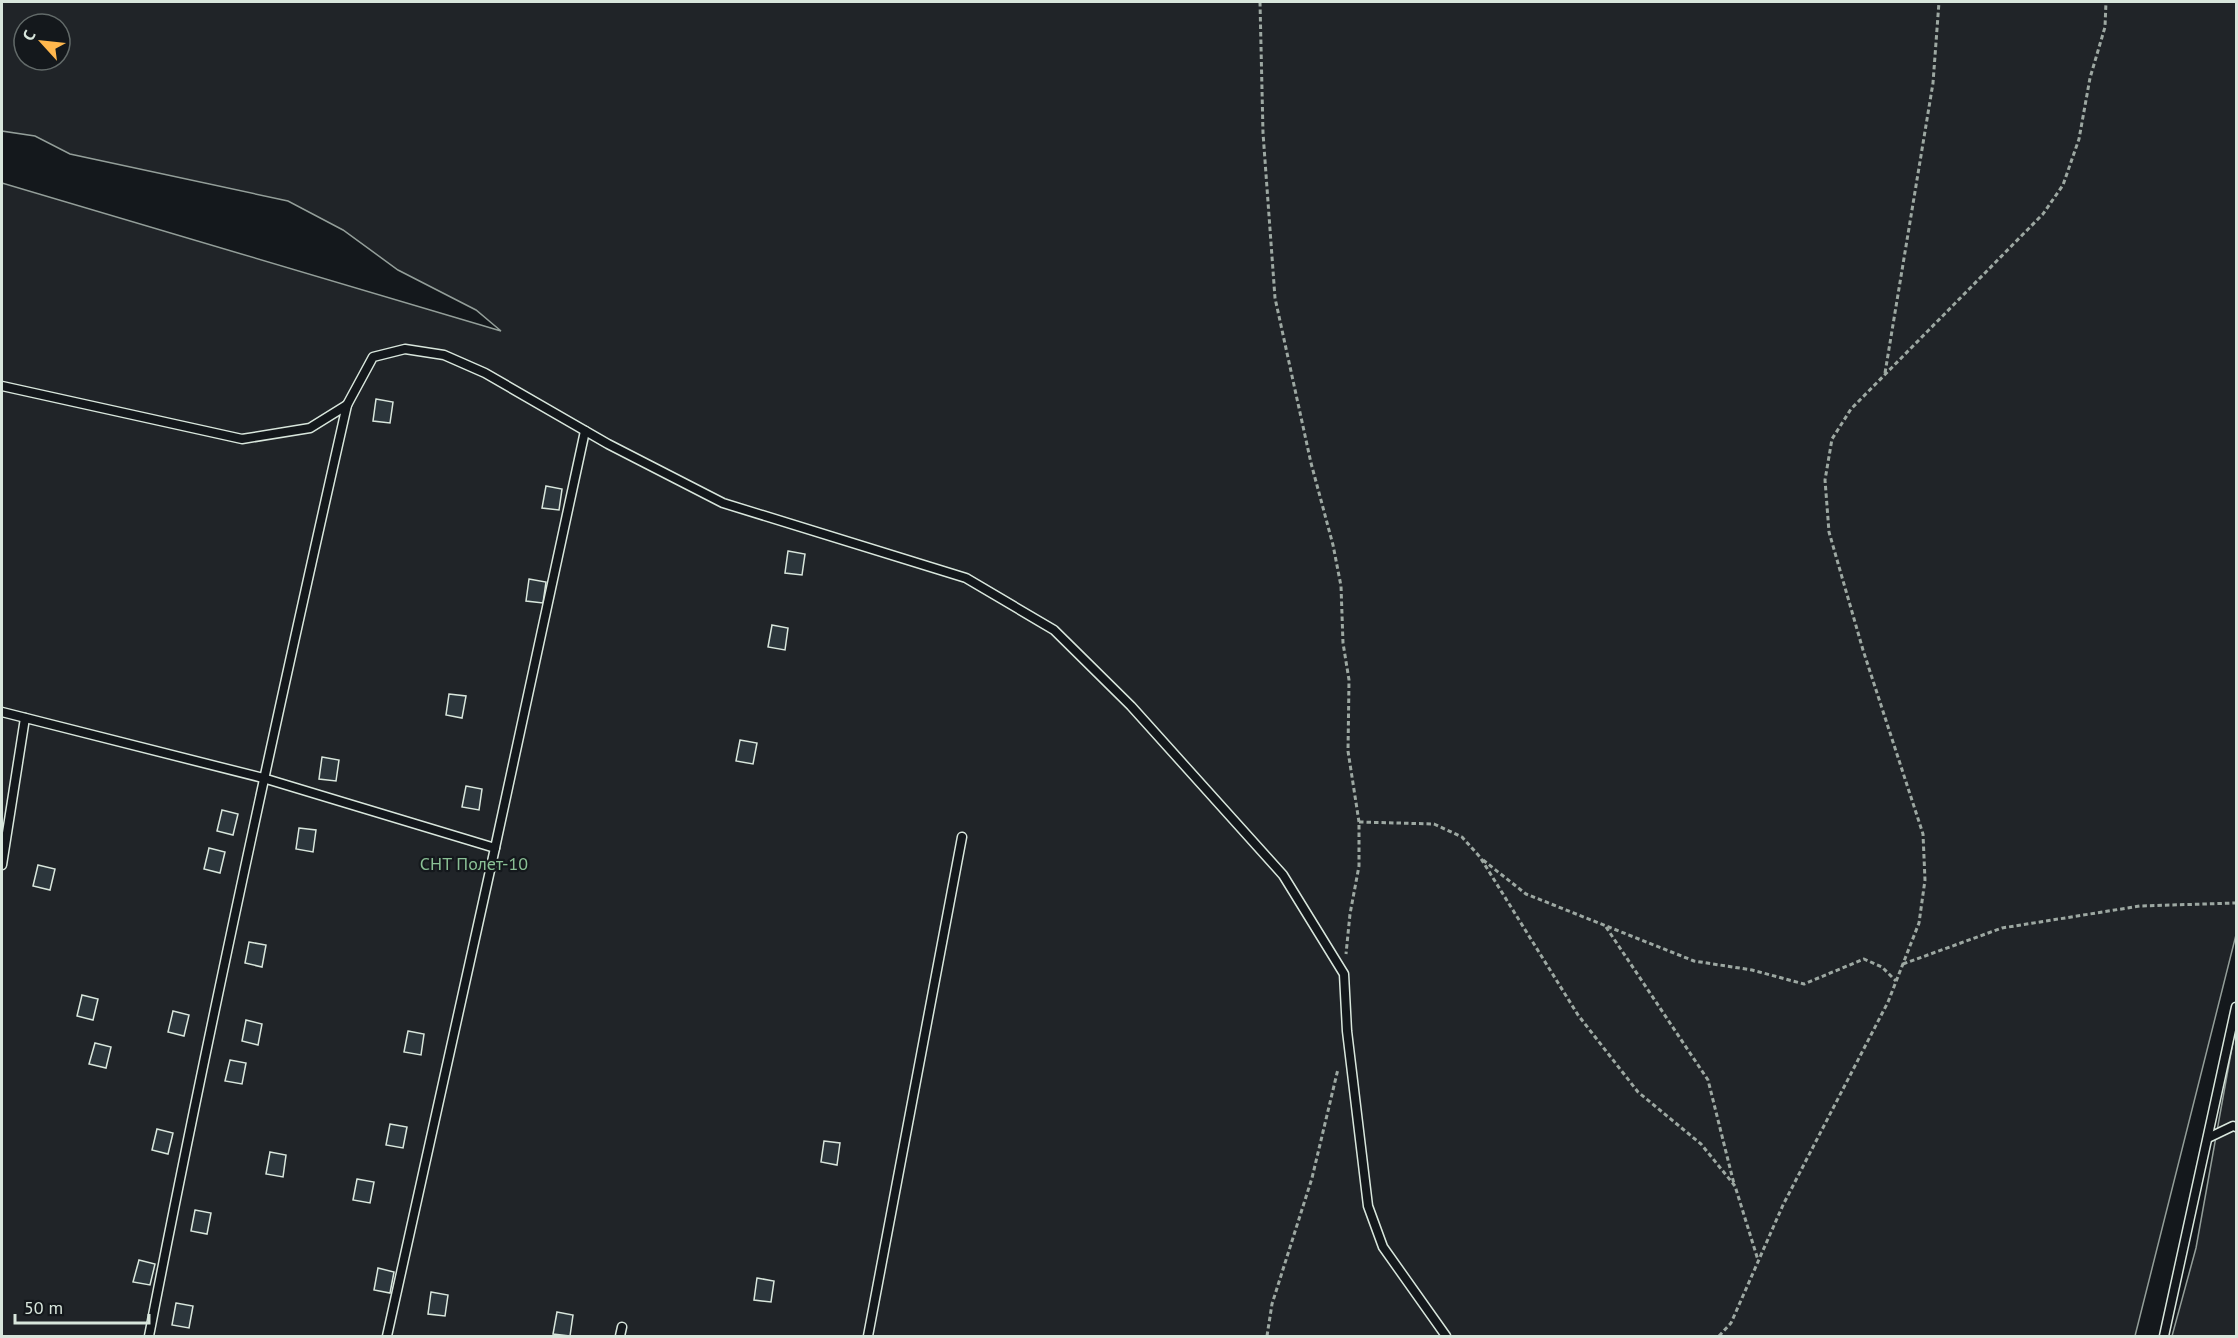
<svg xmlns="http://www.w3.org/2000/svg" width="2238" height="1338" font-family="'PT Sans',sans-serif">
<style>
.green{fill:#202428;stroke:#939e99;stroke-width:1.5;fill-rule:evenodd}
.building{fill:#2c363c;stroke:#d8e6dc;stroke-width:1.5}
.lines{fill:none;stroke-linecap:round;stroke-linejoin:round}
.lane-casing{stroke:#d8e6dc;stroke-width:11}
.path{stroke:#9da8a2;stroke-width:3;stroke-dasharray:4.5 3;stroke-linecap:butt}
.lane{stroke:#14181c;stroke-width:8}
.labels{text-anchor:middle;dominant-baseline:central;stroke-width:4.5;stroke-linejoin:round;paint-order:stroke}
.park-label{font-size:18px;fill:#8ac095;stroke:#14181c}
</style>
<rect width="100%" height="100%" fill="#14181c"/>
<!-- green -->
<g class="green">
<path d="M2,2H2236V935L2135,1336H2V183L501,331L476,310L398,270L343,230L288,201L70,154L35,136L2,131ZM24,24H60V60H24Z"/>
<path d="M2236,1025V1336H2172L2196,1248Z"/>
</g>
<!-- building -->
<g class="building">
<path d="M376,399L393,402L390,423L373,421Z"/>
<path d="M546,486L562,489L559,510L542,508Z"/>
<path d="M788,551L805,554L802,575L785,573Z"/>
<path d="M529,579L546,582L543,603L526,601Z"/>
<path d="M772,625L788,628L785,650L768,647Z"/>
<path d="M449,694L466,696L462,718L446,715Z"/>
<path d="M740,740L757,743L753,764L736,761Z"/>
<path d="M322,757L339,760L336,781L319,779Z"/>
<path d="M466,786L482,789L479,810L462,807Z"/>
<path d="M222,810L238,814L233,835L217,831Z"/>
<path d="M299,828L316,830L313,852L296,849Z"/>
<path d="M209,848L225,852L220,873L204,869Z"/>
<path d="M38,865L55,869L50,890L33,886Z"/>
<path d="M249,942L266,945L262,967L245,963Z"/>
<path d="M82,995L98,999L93,1020L77,1016Z"/>
<path d="M173,1011L189,1015L184,1036L168,1032Z"/>
<path d="M246,1020L262,1024L258,1045L242,1041Z"/>
<path d="M408,1031L424,1034L421,1055L404,1052Z"/>
<path d="M95,1043L111,1047L106,1068L89,1064Z"/>
<path d="M230,1060L246,1063L242,1084L225,1081Z"/>
<path d="M390,1124L407,1127L403,1148L386,1145Z"/>
<path d="M157,1129L173,1133L168,1154L152,1150Z"/>
<path d="M824,1141L840,1143L837,1165L821,1162Z"/>
<path d="M270,1152L286,1155L283,1177L266,1174Z"/>
<path d="M357,1179L374,1182L370,1203L353,1200Z"/>
<path d="M195,1210L211,1213L207,1234L191,1231Z"/>
<path d="M139,1260L155,1264L150,1285L133,1282Z"/>
<path d="M378,1268L394,1272L390,1293L374,1290Z"/>
<path d="M757,1278L774,1281L771,1302L754,1300Z"/>
<path d="M431,1292L448,1295L445,1316L428,1314Z"/>
<path d="M176,1303L193,1306L189,1328L172,1325Z"/>
<path d="M557,1312L573,1315L570,1336L553,1334Z"/>
</g>
<g class="lines">
<!-- lane casing -->
<g class="lane-casing">
<g id="lane">
<path d="M2,386L242,439L310,428L347,405"/>
<path d="M2,712L263,778L495,848"/>
<path d="M2,865L25,718"/>
<path d="M2208,1138L2233,1126L2236,1127"/>
<path d="M149,1336C209,1025 277,715 347,405L373,357L405,349L444,355L485,373L608,444L723,503L966,578L1054,630L1131,706L1283,875L1344,974L1347,1031L1368,1206L1383,1247L1446,1336"/>
<path d="M387,1336L495,848L585,431"/>
<path d="M620,1336L622,1327"/>
<path d="M868,1336L962,837"/>
<path d="M2164,1336L2236,1007"/>
</g>
</g>
<!-- path -->
<g class="path">
<path d="M1260,2L1263,133L1275,298L1311,463L1333,545L1341,586L1343,643L1349,680L1348,751L1359,822V866L1350,914L1346,954"/>
<path d="M1885,373L1933,83L1939,2"/>
<path d="M1359,822L1434,824L1462,837L1480,857L1578,1015L1638,1092L1701,1144L1735,1186L1758,1260"/>
<path d="M1483,860L1526,894L1694,961L1752,970L1804,984L1864,959L1882,967L1896,981"/>
<path d="M1606,927L1708,1080L1734,1184"/>
<path d="M1903,964L2002,928L2140,906L2236,903"/>
<path d="M1267,1336L1272,1304L1312,1178L1338,1069"/>
<path d="M1719,1336L1731,1323L1783,1205L1888,1002L1919,923L1925,880L1923,834L1863,650L1829,532L1825,480L1832,439L1851,409L2043,214L2063,185L2079,139L2090,78L2105,27L2106,2"/>
</g>
<!-- lane -->
<use href="#lane" class="lane"/>
</g>
<g class="labels">
<!-- park labels -->
<g class="park-label">
<text x="474" y="863">СНТ Полет-10</text>
</g>
</g>
<!-- border -->
<rect width="2238" height="1338" fill="none" stroke="#d8e6dc" stroke-width="6"/>
<!-- north arrow -->
<g transform="translate(42 42) rotate(297)"><circle r="28" fill="#14181c" stroke="#626a69" stroke-width="1.5"/>
<path d="M0-4.5L10 22L0 15L-10 22Z" fill="#ffb74d"/>
<text y="-9" font-size="16" font-weight="bold" text-anchor="middle" fill="#d8e6dc">С</text>
</g>
<!-- scale -->
<path d="M15 1314v9h134v-9" fill="none" stroke="#d8e6dc" stroke-width="3"/>
<text x="24" y="1314" font-size="18" fill="#d8e6dc" stroke="#14181c" stroke-width="4.5" paint-order="stroke">50 m</text>
</svg>
